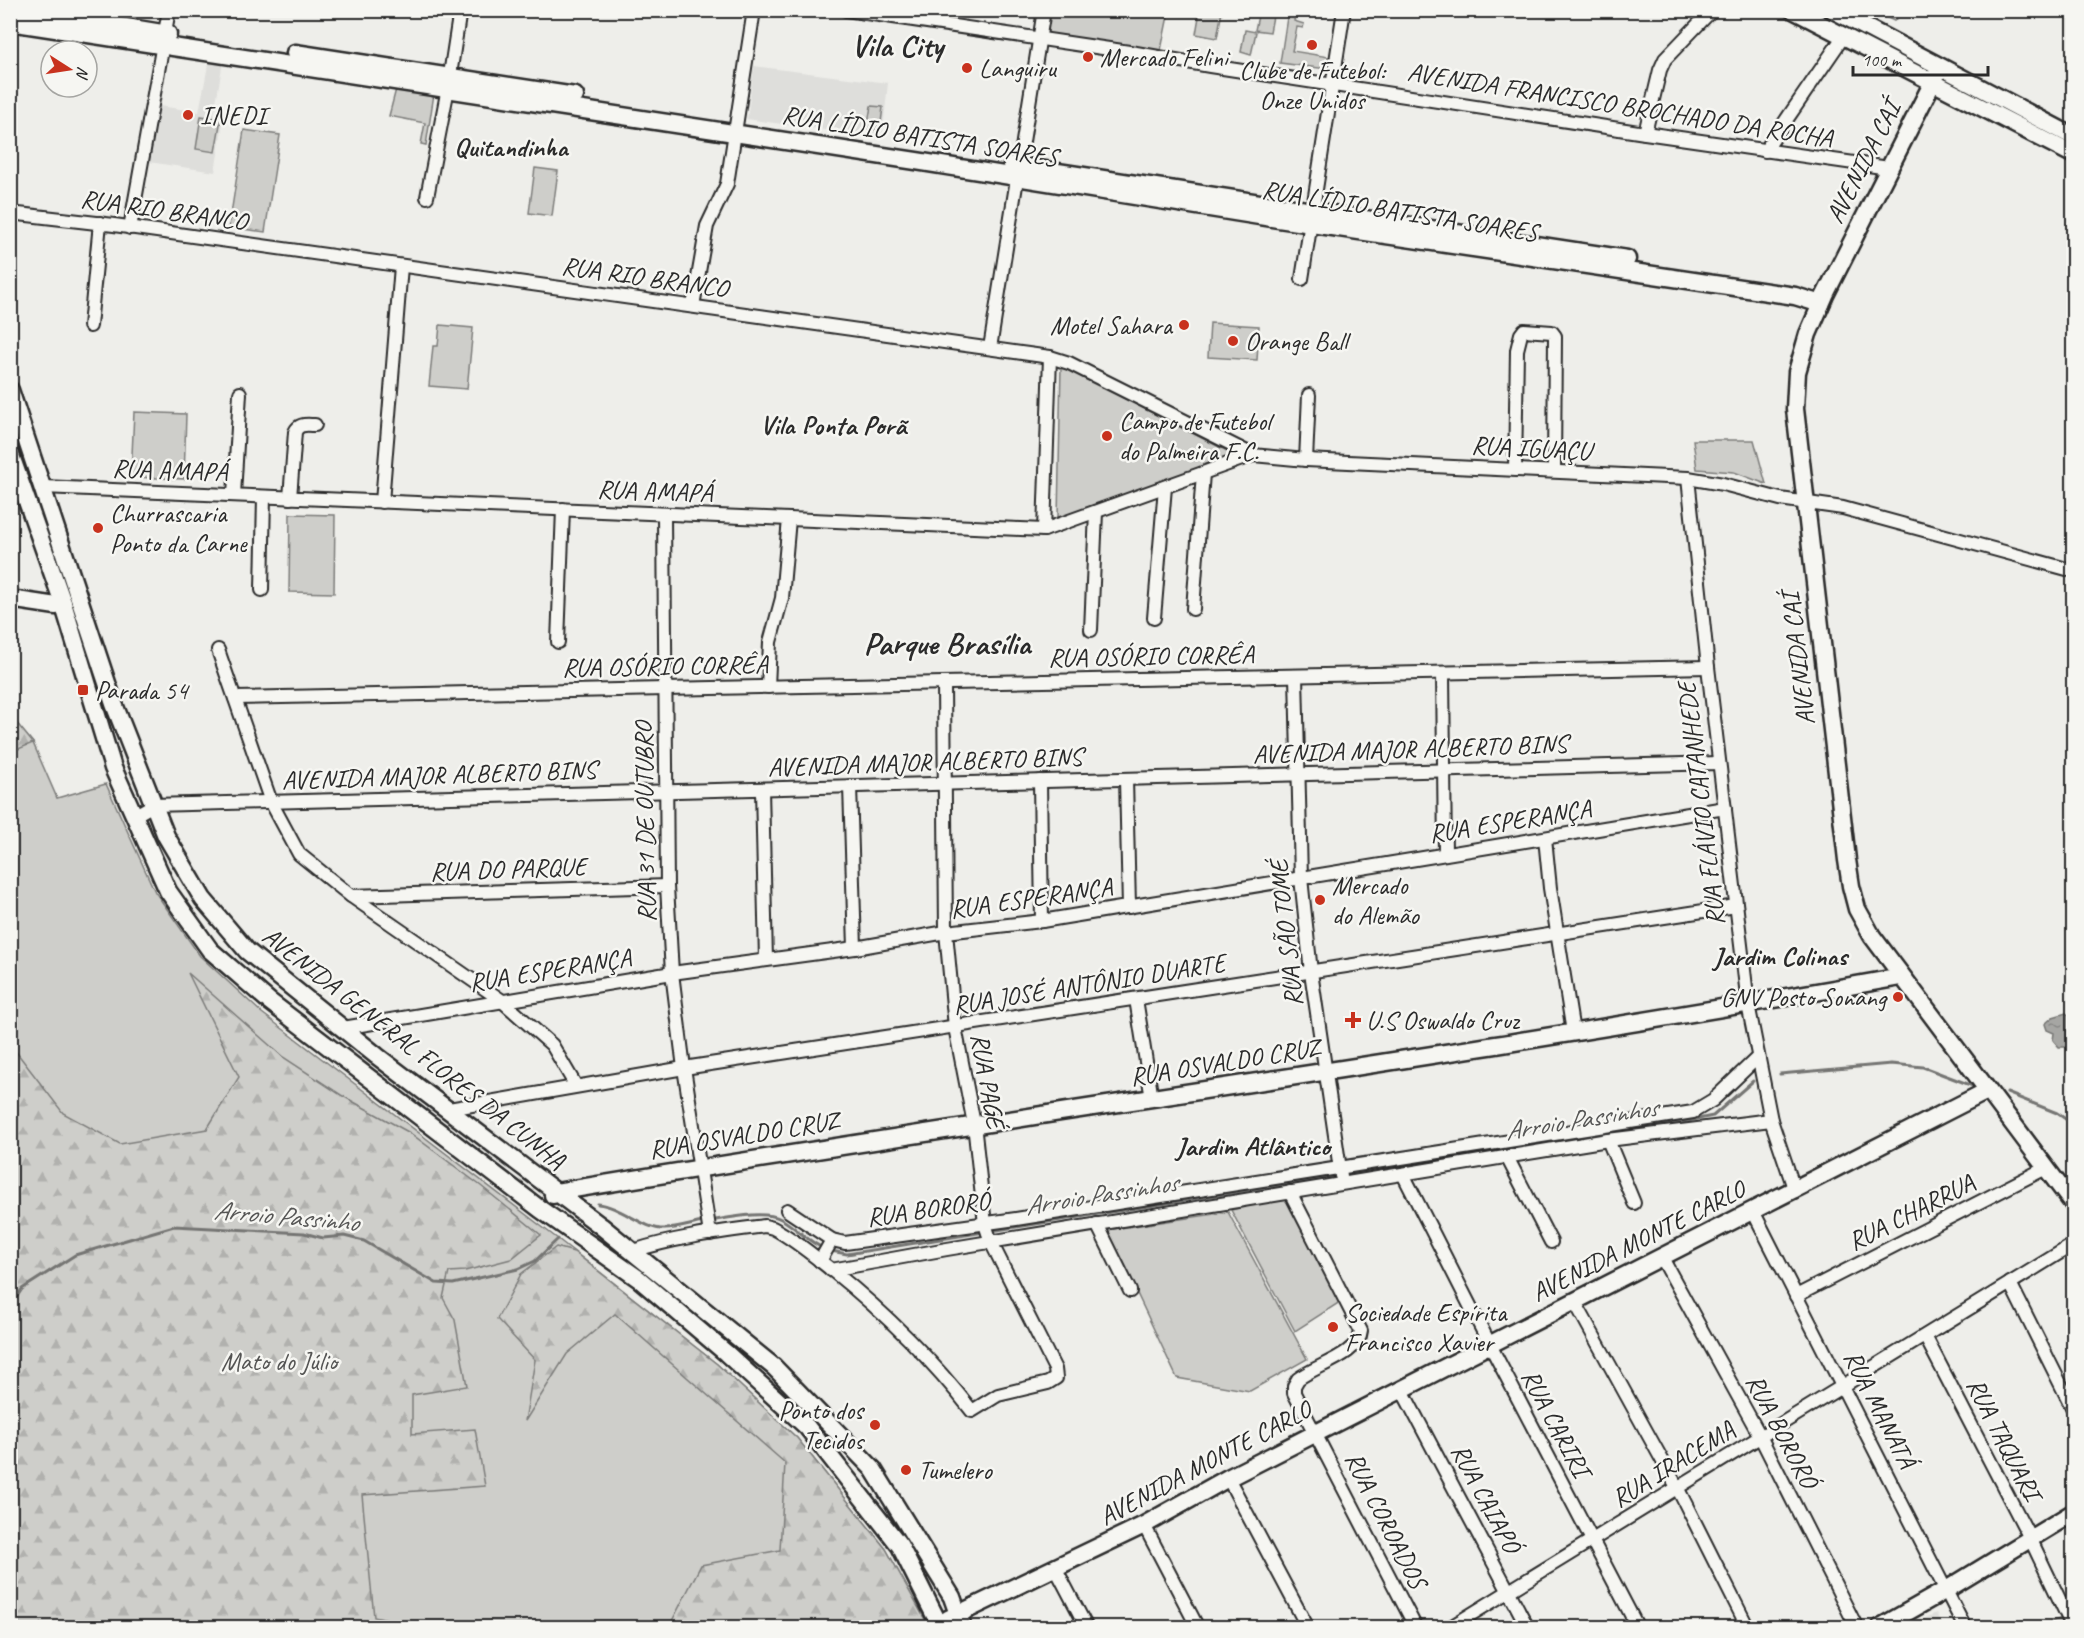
<svg xmlns="http://www.w3.org/2000/svg" width="2084" height="1638" font-family="Caveat,sans-serif">
<style>
.built{fill:#dededb}
.green{fill:#cececa;stroke:#7c7c7a;stroke-width:1.5}
.forest{fill:url(#forest-firs);stroke:#7c7c7a;stroke-width:1.5}
.water{fill:url(#water-ripples);stroke:#757573;stroke-width:1.5}
.lines{fill:none;stroke-linecap:round;stroke-linejoin:round}
.stream{stroke:#757573;stroke-width:3}
.minor-casing{stroke:#2b2b2b;stroke-width:16}
.major-casing{stroke:#2b2b2b;stroke-width:21}
.minor{stroke:#f6f6f2;stroke-width:12}
.major{stroke:#f6f6f2;stroke-width:16}
.poi-dot{fill:#c8321e;stroke:#f6f6f2;stroke-width:2}
.labels{text-anchor:middle;dominant-baseline:central;stroke-width:5;stroke-linejoin:round;paint-order:stroke}
.poi-label{font-size:26px;fill:#2b2b2b;stroke:#f6f6f2;text-anchor:start}
.street-label{font-size:26px;fill:#2b2b2b;stroke:#f6f6f2}
.park-label{font-size:26px;fill:#545453;stroke:#f6f6f2}
.neighbourhood-label{font-size:27px;font-weight:bold;fill:#2b2b2b;stroke:#f6f6f2}
.water-label{font-size:27px;font-style:italic;fill:#565655;stroke:#f6f6f2}
.district-label{font-size:32px;font-weight:bold;fill:#2b2b2b;stroke:#f6f6f2}
</style>
<defs>
<pattern id="forest-firs" width="22" height="20" patternUnits="userSpaceOnUse" patternTransform="scale(1.5)"><rect width="22" height="20" fill="#cececa"/><path d="M5 1l3.5 6h-7zM16 11l3.5 6h-7z" fill="#b1b1ae"/></pattern>
<pattern id="water-ripples" width="26" height="14" patternUnits="userSpaceOnUse" patternTransform="scale(1.5)"><rect width="26" height="14" fill="#a6a6a3"/><path d="M2 4q2-2 4 0t4 0M15 11q2-2 4 0t4 0" fill="none" stroke="#878785"/></pattern>
</defs>
<rect width="100%" height="100%" fill="#eeeeea"/>
<filter id="ink" filterUnits="userSpaceOnUse"><feTurbulence type="fractalNoise" baseFrequency=".0167" numOctaves="2"/><feDisplacementMap in="SourceGraphic" scale="12" xChannelSelector="R" yChannelSelector="G"/><feConvolveMatrix kernelMatrix="1 2 1 2 8 2 1 2 1" color-interpolation-filters="sRGB"/></filter>
<g filter="url(#ink)">
<!-- built -->
<g class="built">
<path d="M209,60L223,61L214,114L224,116L215,172L149,162L160,106L199,112Z"/>
<path d="M754,66L888,83L882,138L747,119Z"/>
<path d="M1936,1613L1943,1627H1908Z"/>
</g>
<!-- green -->
<g class="green">
<path d="M1044,11H1169L1161,50L1154,56L1039,40Z"/>
<path d="M1200,11H1222L1217,38L1196,34Z"/>
<path d="M1259,11H1274L1270,32L1255,30Z"/>
<path d="M1288,11L1295,12L1294,21L1304,24L1303,28L1297,27L1292,51L1329,57L1327,69L1280,63Z"/>
<path d="M1245,30L1256,32L1251,55L1241,52Z"/>
<path d="M396,89L434,94L426,145L421,144L425,123L389,116Z"/>
<path d="M871,106L883,107L880,130L867,129Z"/>
<path d="M201,116L221,119L215,152L196,149Z"/>
<path d="M244,130L280,135L265,232L229,227Z"/>
<path d="M535,168L558,171L552,216L529,213Z"/>
<path d="M1210,323L1259,326L1257,360L1208,357Z"/>
<path d="M440,325L473,328L467,389L429,386L433,346H438Z"/>
<path d="M1061,366L1235,455L1058,518Z"/>
<path d="M134,412L186,414L184,479L131,477Z"/>
<path d="M1693,440H1754L1766,484L1734,472L1697,469Z"/>
<path d="M290,514L335,515L334,593L289,592Z"/>
<path d="M10,716L33,743L57,798L106,784L155,892L200,956L262,1013L558,1239L717,1364L797,1438L886,1549L929,1627H11Z"/>
<path d="M1287,1197L1340,1302L1295,1331L1231,1210Z"/>
<path d="M1228,1212L1307,1359L1250,1391L1177,1378L1107,1230Z"/>
</g>
<!-- forest -->
<g class="forest">
<path d="M1873,11H1903L1894,21Z"/>
<path d="M11,716L33,743L11,752H10Z"/>
<path d="M188,973L283,1057L341,1095L410,1133L481,1186L541,1235L511,1259L465,1271L449,1272L443,1298L455,1320L467,1386L412,1395V1434L475,1429L485,1486L362,1495L374,1617L422,1627H11V1045L63,1113L120,1144L207,1129L239,1077Z"/>
<path d="M556,1247L574,1252L717,1364L797,1438L886,1549L929,1627H674L671,1623L701,1565L780,1550L785,1463L615,1314L567,1354L525,1421L535,1360L497,1319L521,1274Z"/>
<path d="M2063,1618L2067,1628H2030Z"/>
</g>
<!-- water -->
<path class="water" d="M2066,1013L2073,1020V1045L2070,1047H2059L2053,1040L2054,1033L2047,1030L2045,1024L2053,1017Z"/>
<g class="lines">
<!-- stream -->
<g class="stream">
<path d="M1780,1074L1891,1064L1923,1067L1973,1086"/>
<path d="M2007,1093L2057,1113L2074,1125"/>
<path d="M1637,1131L1713,1116L1753,1081"/>
<path d="M1344,1175L1524,1148"/>
<path d="M598,1204C621,1206 644,1230 665,1229C677,1229 691,1224 703,1222"/>
<path d="M710,1221C729,1218 764,1210 781,1219C797,1228 808,1242 825,1249"/>
<path d="M991,1231L1337,1176"/>
<path d="M831,1251L847,1254L984,1232"/>
<path d="M10,1307L22,1289L75,1255L174,1226L304,1233L323,1238L344,1236L364,1241L436,1283L453,1284L518,1269L535,1261L558,1239"/>
</g>
<!-- minor casing -->
<g class="minor-casing">
<g id="minor">
<path d="M846,10L1136,53L1210,66L1645,133L1889,168"/>
<path d="M1645,133L1660,70L1665,59L1712,10"/>
<path d="M1765,151L1843,37"/>
<path d="M427,197L448,88L460,10"/>
<path d="M10,213L114,225L1050,357L1069,363L1253,455L1306,460L1688,478L1723,484L1780,499L1843,508L2074,571"/>
<path d="M130,228L169,10"/>
<path d="M1302,279L1344,10"/>
<path d="M693,306L707,226L727,184L754,10"/>
<path d="M90,326L100,223"/>
<path d="M990,348L1044,10"/>
<path d="M1306,460L1309,395"/>
<path d="M1515,470L1517,350L1521,334L1524,330L1552,332L1555,336L1554,471"/>
<path d="M1688,478L1708,667L1748,1004L1771,1120L1795,1191"/>
<path d="M43,487L1044,530L1253,455"/>
<path d="M234,495L240,393"/>
<path d="M290,498L295,432C299,423 306,425 315,425"/>
<path d="M382,502L401,266"/>
<path d="M664,514L667,886L672,973L684,1068L710,1234"/>
<path d="M1044,530L1050,357"/>
<path d="M262,590L264,497"/>
<path d="M1193,609L1203,473"/>
<path d="M1154,618L1165,487"/>
<path d="M1091,630L1096,512"/>
<path d="M558,642L563,509"/>
<path d="M218,650L271,802L299,854L351,896L501,1000L552,1045L576,1086"/>
<path d="M1443,673L1445,854"/>
<path d="M1296,676L1301,878L1311,972L1341,1176"/>
<path d="M768,687L770,642L782,598L789,519"/>
<path d="M235,698L1708,667"/>
<path d="M1126,779L1129,907"/>
<path d="M1040,781L1042,921"/>
<path d="M850,786L855,948"/>
<path d="M762,789L766,960"/>
<path d="M134,816L153,805L1719,763"/>
<path d="M1545,838L1550,888L1573,1032"/>
<path d="M351,896L667,886"/>
<path d="M1136,999L1152,1099"/>
<path d="M343,1028L672,973L855,948L946,932L1042,921L1725,808"/>
<path d="M449,1109L684,1068L1736,906"/>
<path d="M1608,1140L1634,1203"/>
<path d="M1507,1157L1551,1242"/>
<path d="M1403,1174L1490,1345L1638,1628"/>
<path d="M1290,1192L1361,1331C1359,1355 1316,1365 1298,1379L1294,1386V1393L1416,1628"/>
<path d="M787,1210L832,1240L845,1243L1016,1219L1693,1112L1713,1100L1758,1057"/>
<path d="M1753,1211L1965,1628"/>
<path d="M1097,1224L1130,1291"/>
<path d="M633,1251C676,1237 720,1232 765,1226L773,1228C794,1239 814,1256 833,1271C885,1313 931,1358 972,1411L998,1395L1048,1383L1056,1378L1055,1369L991,1242L985,1224L974,1124L955,1027L946,932L944,683"/>
<path d="M1662,1258L1760,1436L1857,1628"/>
<path d="M820,1261L832,1240"/>
<path d="M831,1270L947,1249L1608,1140L1771,1120"/>
<path d="M2010,1283L2074,1411"/>
<path d="M1796,1296L2046,1168"/>
<path d="M1575,1302L1677,1487L1748,1628"/>
<path d="M1925,1336L2030,1538L2073,1628"/>
<path d="M1402,1390L1528,1628"/>
<path d="M1228,1478L1308,1628"/>
<path d="M1144,1525L1198,1628"/>
<path d="M1056,1569L1087,1628"/>
<path d="M1449,1628L2074,1244"/>
</g>
</g>
<!-- major casing -->
<g class="major-casing">
<g id="major">
<path d="M23,10L168,34"/>
<path d="M1793,10L2074,155"/>
<path d="M1833,10L2074,137"/>
<path d="M10,22L916,161L1278,219L1795,296L1821,304"/>
<path d="M295,53L575,96"/>
<path d="M1940,68L1825,295L1808,334L1797,372L1795,409L1847,860L1851,886L1857,909L1872,936L2074,1205"/>
<path d="M1012,165L1627,259"/>
<path d="M10,390L114,704L166,836L203,899L247,951L377,1056L601,1226L774,1367L873,1469L952,1597L963,1628"/>
<path d="M10,453L63,603L113,768L168,891L210,950L269,1001L540,1209L639,1279L726,1353L807,1427L900,1546L941,1628"/>
<path d="M10,599L56,606L63,603"/>
<path d="M553,1195L556,1192C1004,1117 1454,1057 1901,977"/>
<path d="M948,1619L1144,1525L1228,1478L1987,1091"/>
<path d="M1879,1628L1946,1590L2074,1512"/>
</g>
</g>
<!-- minor -->
<use href="#minor" class="minor"/>
<!-- major -->
<use href="#major" class="major"/>
</g>
</g>
<!-- markers -->
<g class="poi-dot">
<circle cx="1312" cy="45" r="6"/>
<circle cx="1088" cy="57" r="6"/>
<circle cx="967" cy="68" r="6"/>
<circle cx="188" cy="115" r="6"/>
<circle cx="1184" cy="325" r="6"/>
<circle cx="1233" cy="341" r="6"/>
<circle cx="1107" cy="436" r="6"/>
<circle cx="98" cy="528" r="6"/>
<rect x="77" y="684" width="12" height="12" rx="3"/>
<circle cx="1320" cy="900" r="6"/>
<circle cx="1898" cy="997" r="6"/>
<path d="M1350 1011h6v6h6v6h-6v6h-6v-6h-6v-6h6z"/>
<circle cx="1333" cy="1327" r="6"/>
<circle cx="875" cy="1425" r="6"/>
<circle cx="906" cy="1470" r="6"/>
</g>
<g class="labels">
<!-- poi labels -->
<g class="poi-label">
<text x="1100" y="57">Mercado Felini</text>
<text x="979" y="68">Languiru</text>
<text x="1312" y="70" text-anchor="middle">Clube de Futebol:<tspan x="1312" dy="30">Onze Unidos</tspan></text>
<text x="200" y="115">INEDI</text>
<text x="1172" y="325" text-anchor="end">Motel Sahara</text>
<text x="1245" y="341">Orange Ball</text>
<text x="1119" y="421">Campo de Futebol<tspan x="1119" dy="30">do Palmeira F.C.</tspan></text>
<text x="110" y="513">Churrascaria<tspan x="110" dy="30">Ponto da Carne</tspan></text>
<text x="95" y="690">Parada 54</text>
<text x="1332" y="885">Mercado<tspan x="1332" dy="30">do Alemão</tspan></text>
<text x="1886" y="997" text-anchor="end">GNV Posto Sonang</text>
<text x="1366" y="1020">U.S Oswaldo Cruz</text>
<text x="1345" y="1312">Sociedade Espírita<tspan x="1345" dy="30">Francisco Xavier</tspan></text>
<text x="863" y="1410" text-anchor="end">Ponto dos<tspan x="863" dy="30">Tecidos</tspan></text>
<text x="918" y="1470">Tumelero</text>
</g>
<!-- street labels -->
<g class="street-label">
<text transform="translate(1620 105) rotate(9)">AVENIDA FRANCISCO BROCHADO DA ROCHA</text>
<text transform="translate(920 136) rotate(9)">RUA LÍDIO BATISTA SOARES</text>
<text transform="translate(1863 162) rotate(-63)">AVENIDA CAÍ</text>
<text transform="translate(164 210) rotate(8)">RUA RIO BRANCO</text>
<text transform="translate(1400 211) rotate(9)">RUA LÍDIO BATISTA SOARES</text>
<text transform="translate(645 277) rotate(8)">RUA RIO BRANCO</text>
<text transform="translate(1531 448) rotate(3)">RUA IGUAÇU</text>
<text transform="translate(170 470) rotate(2)">RUA AMAPÁ</text>
<text transform="translate(655 491) rotate(2)">RUA AMAPÁ</text>
<text transform="translate(1151 656) rotate(-1)">RUA OSÓRIO CORRÊA</text>
<text transform="translate(1798 659) rotate(-97)">AVENIDA CAÍ</text>
<text transform="translate(665 666) rotate(-1)">RUA OSÓRIO CORRÊA</text>
<text transform="translate(1410 749) rotate(-2)">AVENIDA MAJOR ALBERTO BINS</text>
<text transform="translate(925 762) rotate(-2)">AVENIDA MAJOR ALBERTO BINS</text>
<text transform="translate(439 775) rotate(-2)">AVENIDA MAJOR ALBERTO BINS</text>
<text transform="translate(1701 804) rotate(-97)">RUA FLÁVIO CATANHEDE</text>
<text transform="translate(1510 821) rotate(-9)">RUA ESPERANÇA</text>
<text transform="translate(645 822) rotate(-91)">RUA 31 DE OUTUBRO</text>
<text transform="translate(508 869) rotate(-2)">RUA DO PARQUE</text>
<text transform="translate(1031 898) rotate(-8)">RUA ESPERANÇA</text>
<text transform="translate(1286 933) rotate(-96)">RUA SÃO TOMÉ</text>
<text transform="translate(550 970) rotate(-9)">RUA ESPERANÇA</text>
<text transform="translate(1089 984) rotate(-9)">RUA JOSÉ ANTÔNIO DUARTE</text>
<text transform="translate(414 1048) rotate(38)">AVENIDA GENERAL FLORES DA CUNHA</text>
<text transform="translate(1225 1062) rotate(-9)">RUA OSVALDO CRUZ</text>
<text transform="translate(988 1081) rotate(80)">RUA PAGÉ</text>
<text transform="translate(744 1135) rotate(-9)">RUA OSVALDO CRUZ</text>
<text transform="translate(928 1209) rotate(-8)">RUA BORORÓ</text>
<text transform="translate(1911 1212) rotate(-27)">RUA CHARRUA</text>
<text transform="translate(1638 1241) rotate(-27)">AVENIDA MONTE CARLO</text>
<text transform="translate(1880 1409) rotate(63)">RUA MANATÁ</text>
<text transform="translate(1556 1423) rotate(62)">RUA CARIRI</text>
<text transform="translate(1782 1431) rotate(62)">RUA BORORÓ</text>
<text transform="translate(2004 1439) rotate(63)">RUA TAQUARI</text>
<text transform="translate(1205 1463) rotate(-28)">AVENIDA MONTE CARLO</text>
<text transform="translate(1673 1464) rotate(-32)">RUA IRACEMA</text>
<text transform="translate(1486 1498) rotate(62)">RUA CAIAPÓ</text>
<text transform="translate(1386 1520) rotate(63)">RUA COROADOS</text>
</g>
<!-- park labels -->
<g class="park-label">
<text x="279" y="1361">Mato do Júlio</text>
</g>
<!-- neighbourhood labels -->
<g class="neighbourhood-label">
<text x="511" y="147">Quitandinha</text>
<text x="833" y="425">Vila Ponta Porã</text>
<text x="1780" y="956">Jardim Colinas</text>
<text x="1253" y="1146">Jardim Atlântico</text>
</g>
<!-- water labels -->
<g class="water-label">
<text transform="translate(1581 1119) rotate(-9)">Arroio Passinhos</text>
<text transform="translate(1101 1194) rotate(-9)">Arroio Passinhos</text>
<text transform="translate(286 1216) rotate(5)">Arroio Passinho</text>
</g>
<!-- district labels -->
<g class="district-label">
<text x="897" y="45">Vila City</text>
<text x="947" y="643">Parque Brasília</text>
</g>
</g>
<!-- margin -->
<rect width="2084" height="1638" fill="none" stroke="#f6f6f2" stroke-width="36"/>
<rect x="18" y="18" width="2048" height="1602" fill="none" stroke="#2b2b2b" stroke-width="2" filter="url(#ink)"/>
<!-- north arrow -->
<g transform="translate(69 69) rotate(102)"><circle r="28" fill="#f6f6f2" stroke="#a5a5a2" stroke-width="1.5"/>
<path d="M0-4.5L10 22L0 15L-10 22Z" fill="#c8321e"/>
<text y="-9" font-size="16" font-weight="bold" text-anchor="middle" fill="#2b2b2b">N</text>
</g>
<!-- scale -->
<path d="M1853 66v9h135v-9" fill="none" stroke="#2b2b2b" stroke-width="3"/>
<text x="1862" y="66" font-size="18" fill="#2b2b2b" stroke="#f6f6f2" stroke-width="4.5" paint-order="stroke">100 m</text>
</svg>
